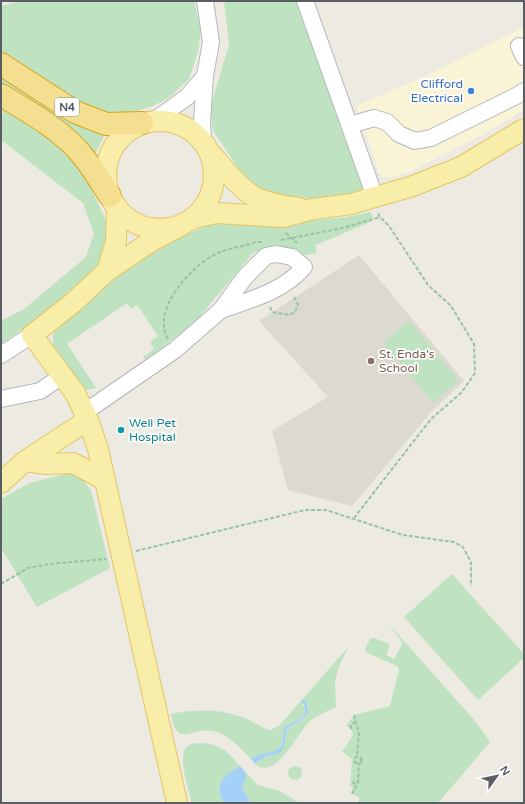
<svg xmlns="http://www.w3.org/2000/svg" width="525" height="804" font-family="'Varela Round',sans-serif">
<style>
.commercial{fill:#faf4d7}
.education{fill:#dbd9d0}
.green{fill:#bfe2c1}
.water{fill:#a5d1f8}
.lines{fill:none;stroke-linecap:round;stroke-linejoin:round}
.minor-casing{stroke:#b4b7bb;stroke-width:18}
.major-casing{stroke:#e5c561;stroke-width:22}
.highway-casing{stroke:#dba312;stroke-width:24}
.path{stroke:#9ac2a6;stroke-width:2;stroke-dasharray:4 2;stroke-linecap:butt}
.minor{stroke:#fff;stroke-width:16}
.major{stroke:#f8eeaa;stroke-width:20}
.highway{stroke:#f4de90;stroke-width:22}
.shop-dot{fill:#3f7fe0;stroke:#fff;stroke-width:1.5}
.education-dot{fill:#8d6e63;stroke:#fff;stroke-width:1.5}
.culture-dot{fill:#0f9aa8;stroke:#fff;stroke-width:1.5}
.labels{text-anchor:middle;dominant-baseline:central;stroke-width:3.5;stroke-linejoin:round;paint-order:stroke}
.shield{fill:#fff;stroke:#8c8e90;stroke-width:1}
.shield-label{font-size:11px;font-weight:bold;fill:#5a5d61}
.shop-label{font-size:12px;fill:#366cbe;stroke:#fff;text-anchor:end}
.education-label{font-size:12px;fill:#785e54;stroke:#fff;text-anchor:start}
.culture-label{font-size:12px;fill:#0d838f;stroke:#fff;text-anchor:start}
</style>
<rect width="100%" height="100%" fill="#eceae1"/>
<!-- commercial -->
<path class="commercial" d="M524,27V110L482,135L411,171L393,177H383L378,172L374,157L356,106L428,75Z"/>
<!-- education -->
<path class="education" d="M359,255L464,381L432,411L352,506L288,490L272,431L328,397L259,321Z"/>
<!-- green -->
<g class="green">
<path d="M21,1H194L201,29L198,52L189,79L170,97L153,106L117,117L92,113L1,52V6Z"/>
<path d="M224,1H299L364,183L361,192L313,199L278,197L257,188L238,168L213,131L210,108L229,45Z"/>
<path d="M1,74L105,134L94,156L1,89Z"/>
<path d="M1,105L63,146L87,180L112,233L107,252L92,271L32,323L1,344V321L24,309L86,257L94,234L83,203L1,140Z"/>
<path d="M371,212L373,218L370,222L316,245V253C294,261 276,240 253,253L196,321L146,360L143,357L154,349L150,342L158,336L137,305L131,309L127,303L67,344L96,388L82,391L53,350V334L56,326L124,264L216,221L288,223L345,217Z"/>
<path d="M409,321L459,381L433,402L383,343Z"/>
<path d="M69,473L82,479L91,490L110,568L37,607L1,548V499L29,483Z"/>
<path d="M452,574L524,654V658L478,700L404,617Z"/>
<path d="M387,622L475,721L490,742L438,803H358L360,798L351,793L353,788L350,786L352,761L351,758L342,752L353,735L351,729L346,726L354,715L390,706L399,670L397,666L367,653L365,649L370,639L374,638L390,644L386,655L394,659L403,643Z"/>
<path d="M348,647L338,669L335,682L336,707C327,711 315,716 308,723C298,733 275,782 255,764C265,753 264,759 273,755C277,753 281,749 284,746L287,729L305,719L306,702L303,703L305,714C300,721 291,722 284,728C282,734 284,742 281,747C275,756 259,753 251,759C240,748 228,734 213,731C190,727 177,749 171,714C192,709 218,709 239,716C250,719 259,727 270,730L279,726Z"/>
<path d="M203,743C222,745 228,752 240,766C224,776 213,783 224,803H192C189,791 176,754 188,746C191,743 198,743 203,743Z"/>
<circle cx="295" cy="773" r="7"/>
<path d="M247,774L258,785L280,791L299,803H251L242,788Z"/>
</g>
<!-- water -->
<g class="water">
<path d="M302,700H305C314,720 299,720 287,729C284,736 287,745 282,750C276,758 266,752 255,764L251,759C261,751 275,755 282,746L284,728C291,722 300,722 305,714L304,704L301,702Z"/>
<path d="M240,766L247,774L242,788L251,803H224C213,783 224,776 240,766Z"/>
</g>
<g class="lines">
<!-- minor casing -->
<g class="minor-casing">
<g id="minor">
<path d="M305,1L375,197"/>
<path d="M519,46L524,57"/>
<path d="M155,120L187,97L205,76"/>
<path d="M350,125L374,118L387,122L399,134L415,141L431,138L518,95L524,91"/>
<path d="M203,140L202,122L205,76L211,42L205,1"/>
<path d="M1,355L32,335"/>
<path d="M1,399L40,391L62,376"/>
<path d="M85,412L175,350L221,310L245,277L266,256L276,254L292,257L304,267C284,291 250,300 221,310"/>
</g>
</g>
<!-- major casing -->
<g class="major-casing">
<g id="major">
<circle cx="160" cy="175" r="54"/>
<path d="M210,153C222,166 238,187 253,196C266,203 284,206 299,208"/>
<path d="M194,218L216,213L283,217L313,209L351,204L368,199L410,187L461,167L524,129"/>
<path d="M107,271L116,242L117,208"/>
<path d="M25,461L47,464L73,463L105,480"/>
<path d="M1,483L25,461L88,420"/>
<path d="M177,803L98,449L88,420L75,393L32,335L74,302L107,271L150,242L182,225"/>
</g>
</g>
<!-- highway casing -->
<g class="highway-casing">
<g id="highway">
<path d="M1,64L75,112L106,124L142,123"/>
<path d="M1,95C28,111 63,131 82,155C93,168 101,183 110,196"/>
</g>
</g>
<!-- path -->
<g class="path">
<path d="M286,233L297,243"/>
<path d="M281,240L343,228L380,217L377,212"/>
<path d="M270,307L272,312L289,315L295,312L298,304L293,295"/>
<path d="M168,339C151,311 189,269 212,256C225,248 243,247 256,242H263"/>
<path d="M354,518L431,419L462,392L475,373L474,344L451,306L428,285L389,226L380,217"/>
<path d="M136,551L305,510H326L403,535L454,542L463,547L471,562V586"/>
<path d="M1,584L28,568L49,564L106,559"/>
<path d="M354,715L359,733L357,757"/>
<path d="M351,729V725L357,720"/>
<circle cx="358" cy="760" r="3.5"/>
<path d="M352,782L357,785"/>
<path d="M352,794L358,783L359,763"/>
</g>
<!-- minor -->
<use href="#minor" class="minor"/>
<!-- major -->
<use href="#major" class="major"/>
<!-- highway -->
<use href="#highway" class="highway"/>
</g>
<!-- markers -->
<circle class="shop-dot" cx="471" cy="91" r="4"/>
<circle class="education-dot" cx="371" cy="361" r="4"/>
<circle class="culture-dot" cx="121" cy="430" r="4"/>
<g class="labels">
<!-- shield labels -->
<rect class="shield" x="55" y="98" width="24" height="18" rx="3"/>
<g class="shield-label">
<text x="67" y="107">N4</text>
</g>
<!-- shop labels -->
<g class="shop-label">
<text x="463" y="84">Clifford<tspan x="463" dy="14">Electrical</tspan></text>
</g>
<!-- education labels -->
<g class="education-label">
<text x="379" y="354">St. Enda's<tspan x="379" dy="14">School</tspan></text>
</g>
<!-- culture labels -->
<g class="culture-label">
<text x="129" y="423">Well Pet<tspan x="129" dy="14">Hospital</tspan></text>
</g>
</g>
<!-- border -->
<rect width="525" height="804" fill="none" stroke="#5a5d61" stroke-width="4"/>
<!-- north arrow -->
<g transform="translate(497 776) rotate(57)" stroke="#ffffff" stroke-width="3" paint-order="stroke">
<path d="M0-3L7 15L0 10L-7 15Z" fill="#5a5d61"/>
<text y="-6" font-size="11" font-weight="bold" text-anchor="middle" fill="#5a5d61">N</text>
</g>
</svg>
